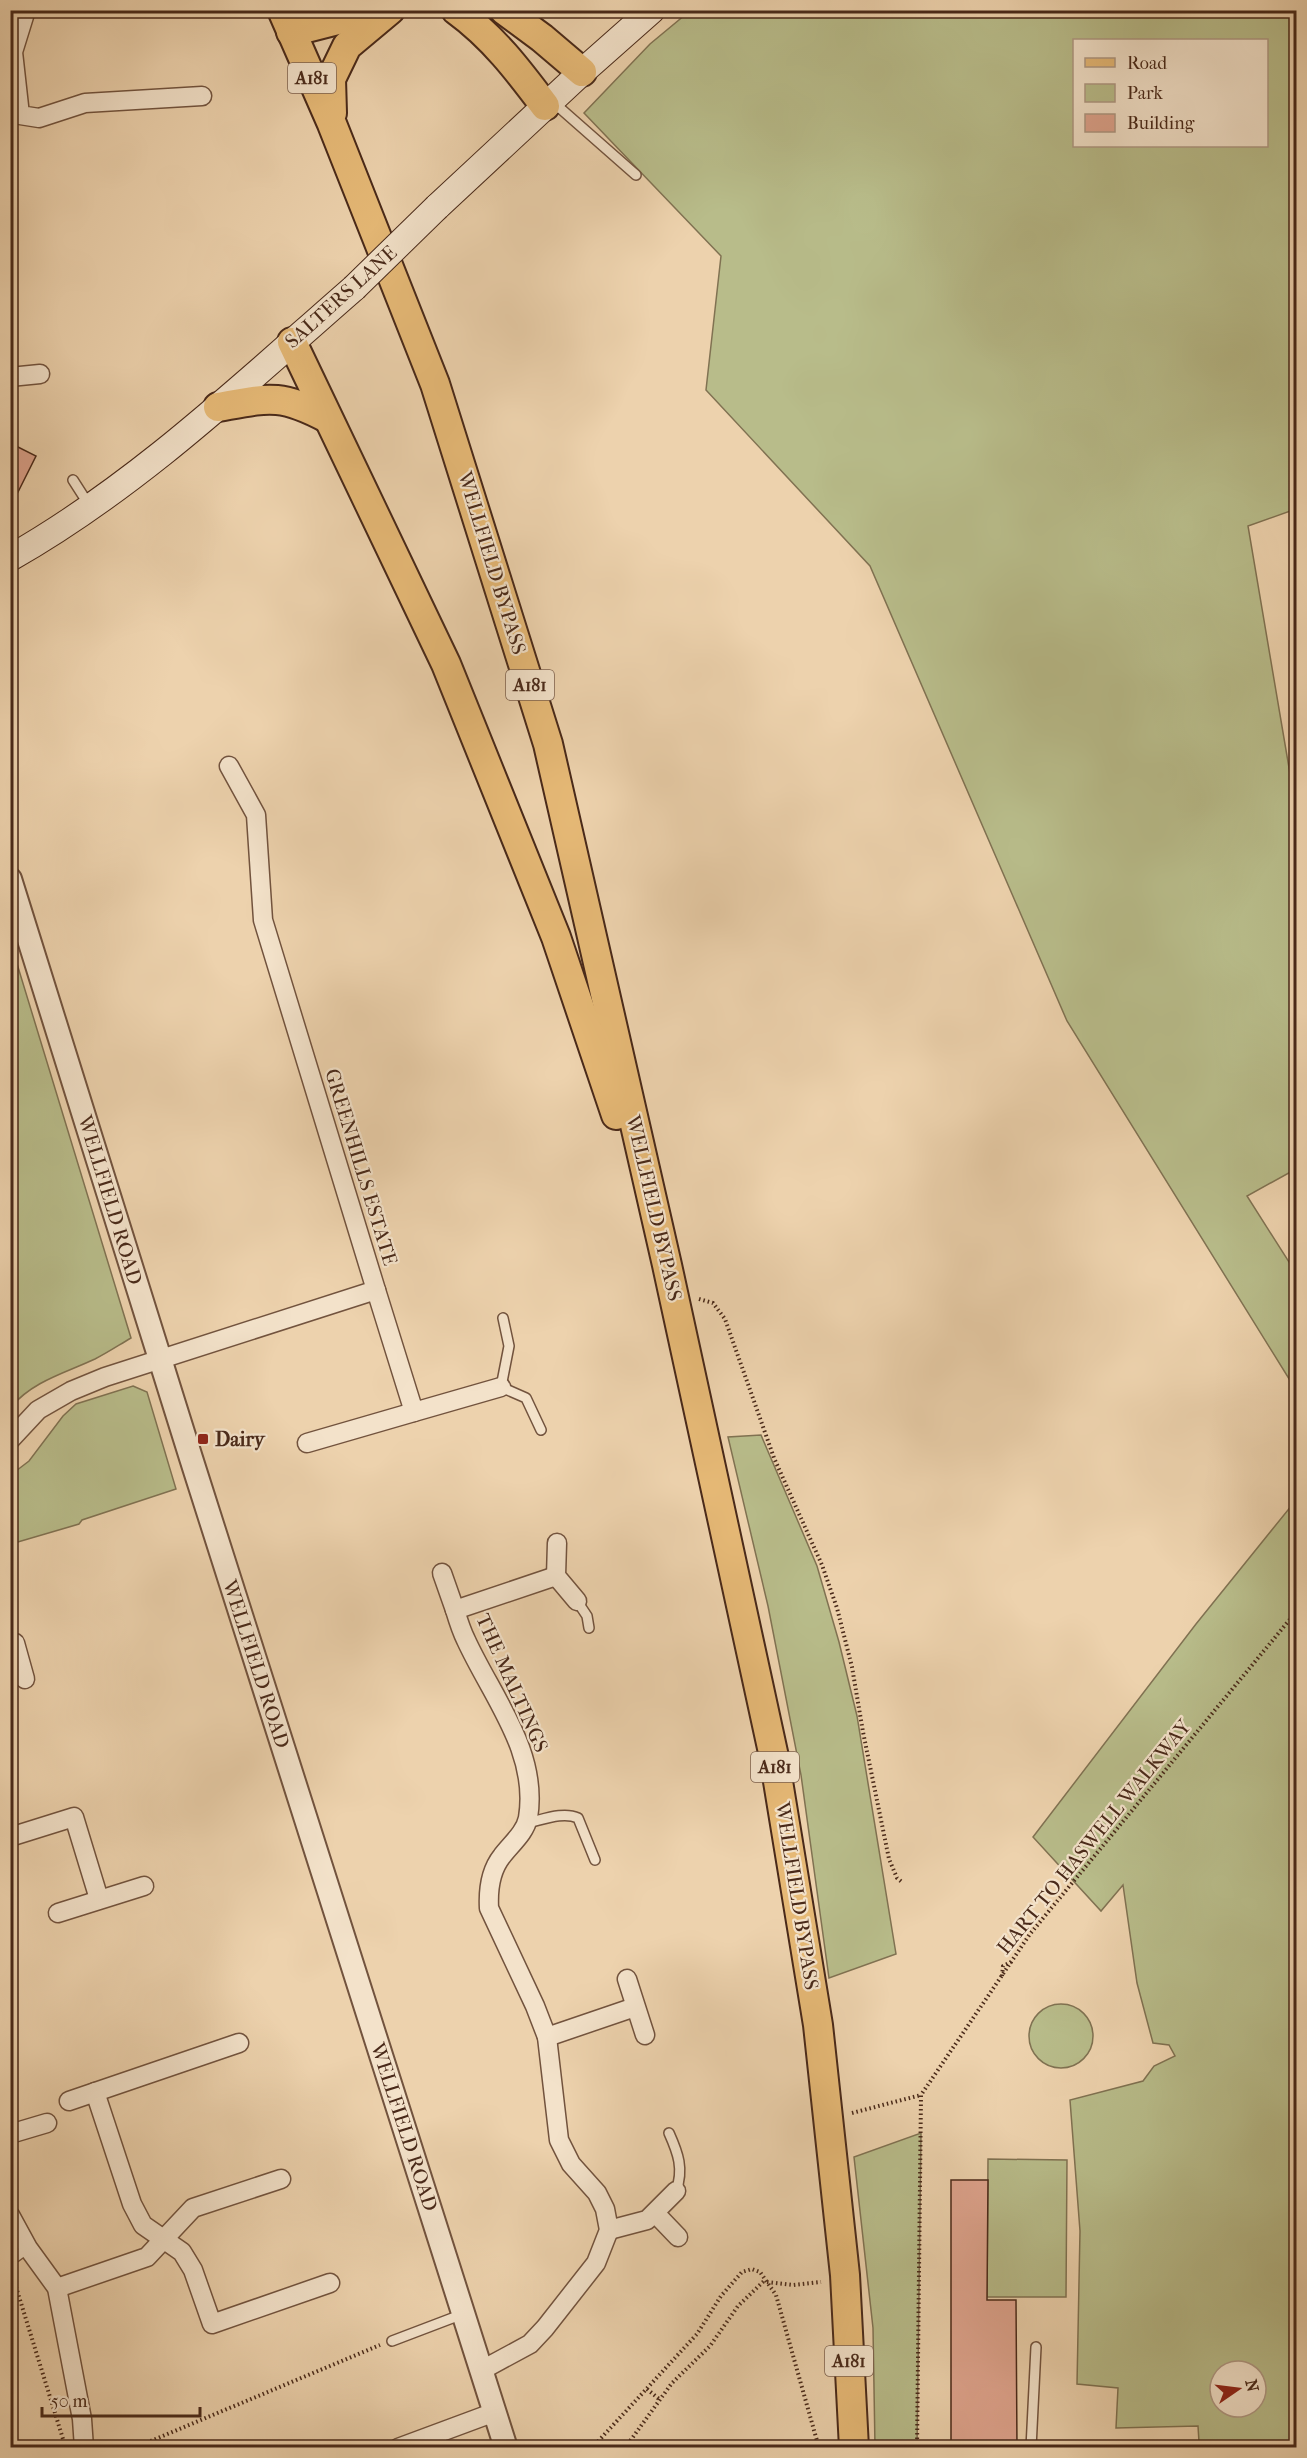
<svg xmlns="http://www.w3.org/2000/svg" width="1307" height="2458" font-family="'IM FELL French Canon',serif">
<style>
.green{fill:#b8bc8a;stroke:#807252;stroke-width:1.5;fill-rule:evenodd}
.building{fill:#dfa48e;stroke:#492919;stroke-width:1.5}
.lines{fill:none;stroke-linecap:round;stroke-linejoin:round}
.service-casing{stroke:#72533e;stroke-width:12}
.minor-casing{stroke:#72533e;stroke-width:21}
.tertiary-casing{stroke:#72533e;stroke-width:26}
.secondary-casing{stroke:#492919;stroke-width:28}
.primary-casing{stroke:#492919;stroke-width:32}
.path{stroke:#492919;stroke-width:4;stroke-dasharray:1.5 3;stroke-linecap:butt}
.service{stroke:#f3e2ca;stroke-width:9}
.minor{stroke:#f3e2ca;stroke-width:18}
.tertiary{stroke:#f3e2ca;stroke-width:22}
.secondary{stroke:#f3e2ca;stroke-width:26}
.primary{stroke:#e6b976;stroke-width:28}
.secondary-bridge-casing{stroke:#492919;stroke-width:28;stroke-linecap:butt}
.secondary-bridge{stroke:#f3e2ca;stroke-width:26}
.poi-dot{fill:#8f2418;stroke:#f3e2ca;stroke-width:2}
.labels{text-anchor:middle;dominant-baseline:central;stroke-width:4.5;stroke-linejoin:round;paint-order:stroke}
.shield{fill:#f3e2ca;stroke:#7c604e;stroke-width:1.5}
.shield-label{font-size:18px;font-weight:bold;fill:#492919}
.street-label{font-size:20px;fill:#492919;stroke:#f3e2ca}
.poi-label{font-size:20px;font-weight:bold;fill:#492919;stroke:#f3e2ca;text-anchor:start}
</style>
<rect width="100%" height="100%" fill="#edd2ad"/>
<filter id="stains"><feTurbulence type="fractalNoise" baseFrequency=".00333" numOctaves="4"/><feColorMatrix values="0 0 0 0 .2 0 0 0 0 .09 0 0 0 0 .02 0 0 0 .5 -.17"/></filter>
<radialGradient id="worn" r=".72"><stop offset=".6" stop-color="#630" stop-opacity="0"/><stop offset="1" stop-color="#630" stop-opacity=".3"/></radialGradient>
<!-- green -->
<g class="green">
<path d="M691,10L1296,11V509L1248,526L1296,809V1169L1247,1196L1296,1273V1390L1067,1021L870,566L706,390L721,256L584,113L650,44ZM1266,40V146H1074V40Z"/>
<path d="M11,944L131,1338C119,1345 107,1353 95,1359C65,1373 33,1381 11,1407Z"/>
<path d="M133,1386L147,1392L176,1489L82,1520L79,1524L11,1544L12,1474L29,1461L63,1416L76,1404Z"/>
<path d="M761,1435L817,1566L839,1642L857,1716L896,1954L829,1978L801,1775L768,1606L728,1437Z"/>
<path d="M1296,1500V2447H1227L1199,2442L1198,2426L1116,2428L1118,2388L1077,2384L1080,2231L1070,2100L1143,2081L1154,2066L1175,2056L1169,2045L1153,2043L1137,1983L1123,1885L1101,1911L1033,1837L1196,1624ZM1220,2371H1256V2407H1220Z"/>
<circle cx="1061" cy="2036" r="32"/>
<path d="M921,2133L917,2447H875L873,2328L854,2157Z"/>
<path d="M988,2159L1067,2160L1066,2297H987Z"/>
</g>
<!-- building -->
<g class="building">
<path d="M10,443L36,456L10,508Z"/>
<path d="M951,2180H988L987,2300H1016L1017,2448H951Z"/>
</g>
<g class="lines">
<!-- service casing -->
<g class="service-casing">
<g id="service">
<path d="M553,102L636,175"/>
<path d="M73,480L89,505"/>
<path d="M503,1318L509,1346L501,1387L526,1398L541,1430"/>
<path d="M577,1601L587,1616L589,1628"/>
<path d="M527,1823C542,1820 563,1811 578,1818L595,1860"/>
<path d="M669,2133C678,2153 684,2169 676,2191"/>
<path d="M10,2261L28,2248"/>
<path d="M392,2341L463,2314"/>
<path d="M1031,2448L1036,2347"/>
</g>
</g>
<!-- minor casing -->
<g class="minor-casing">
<g id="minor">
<path d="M26,10L13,52L20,115L39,118L85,103L202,96"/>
<path d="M10,377L40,374"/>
<path d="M376,1290L414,1412L501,1387"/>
<path d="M10,1440L38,1410L71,1391L105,1377L376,1290L263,920L256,815L229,766"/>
<path d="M307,1443L414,1412"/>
<path d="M557,1543L556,1576L577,1601"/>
<path d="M442,1573L455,1610"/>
<path d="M15,1643L25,1679"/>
<path d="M10,1837L74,1817L99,1899"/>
<path d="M58,1913L144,1886"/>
<path d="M627,1979L645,2035"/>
<path d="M547,2037L635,2007"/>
<path d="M95,2092L132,2204L143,2225L182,2252L193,2270L212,2324L330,2283"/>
<path d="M69,2101L239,2043"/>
<path d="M10,2134L47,2123"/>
<path d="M655,2213L678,2237"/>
<path d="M10,2215L28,2248L57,2288L82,2419L84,2448"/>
<path d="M609,2230L647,2220L676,2191"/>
<path d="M57,2288L147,2257L193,2208L281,2179"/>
<path d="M482,2370L530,2344L545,2328L596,2263L609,2230L605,2209L597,2193L571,2164L559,2140L547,2037L535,2006L489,1908C488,1889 490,1871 502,1856C511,1844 525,1833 528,1818C539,1752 492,1697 466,1640C461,1630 458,1620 455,1610L556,1576"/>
<path d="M398,2448L495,2412"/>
</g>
</g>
<!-- tertiary casing -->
<g class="tertiary-casing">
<path id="tertiary" d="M10,879L191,1458L506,2448"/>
</g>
<!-- secondary casing -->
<g class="secondary-casing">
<g id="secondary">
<path d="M437,207L582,72L652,10"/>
<path d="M10,558C137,486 245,383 354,288"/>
</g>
</g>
<!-- primary casing -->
<g class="primary-casing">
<g id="primary">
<path d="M282,10L332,124L435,384L548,744L667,1265L774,1757L818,2025L845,2275L854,2448"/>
<path d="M456,10C493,37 518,70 545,106"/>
<path d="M504,10L542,38L582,72"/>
<path d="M291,32L377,10"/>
<path d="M332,113L331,79L347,46L390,10"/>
<path d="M292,342L446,664L556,937L616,1115"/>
<path d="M218,407C268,398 280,393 327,418"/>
</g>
</g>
<!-- path -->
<g class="path">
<path d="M699,1299L713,1303L725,1319L774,1458L822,1565L837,1608L852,1667L863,1732L889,1859L897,1878L903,1883"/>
<path d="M1002,1976L1003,1966L1011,1962"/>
<path d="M852,2113L921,2095"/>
<path d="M12,2274L63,2439"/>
<path d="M767,2282L793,2285L821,2282"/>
<path d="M647,2389L659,2399"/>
<path d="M134,2448L380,2345"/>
<path d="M592,2448L697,2334L721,2296L742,2272L752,2269L760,2272L776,2295L819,2448"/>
<path d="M625,2448L672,2383L710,2346L738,2306L765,2280"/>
<path d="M917,2448L921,2095L1030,1934L1296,1612"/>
</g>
<!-- service -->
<use href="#service" class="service"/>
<!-- minor -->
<use href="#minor" class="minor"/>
<!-- tertiary -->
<use href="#tertiary" class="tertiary"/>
<!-- secondary -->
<use href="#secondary" class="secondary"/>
<!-- primary -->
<use href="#primary" class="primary"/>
<!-- secondary-bridge casing -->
<g class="secondary-bridge-casing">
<path id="secondary-bridge" d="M354,288L437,207"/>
</g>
<!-- secondary-bridge -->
<use href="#secondary-bridge" class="secondary-bridge"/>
</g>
<!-- markers -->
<rect class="poi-dot" x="197" y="1433" width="12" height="12" rx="3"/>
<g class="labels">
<!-- shield labels -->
<g class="shield">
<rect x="288" y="63" width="48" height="30" rx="4.5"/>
<rect x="506" y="670" width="48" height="30" rx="4.5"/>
<rect x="751" y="1752" width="48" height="30" rx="4.5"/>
<rect x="825" y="2346" width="48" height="30" rx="4.5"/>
</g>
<g class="shield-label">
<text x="312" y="78">A181</text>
<text x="530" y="685">A181</text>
<text x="775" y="1767">A181</text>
<text x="849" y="2361">A181</text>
</g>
<!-- street labels -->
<g class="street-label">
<text transform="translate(341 297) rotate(-42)">SALTERS LANE</text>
<text transform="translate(492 563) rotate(73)">WELLFIELD BYPASS</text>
<text transform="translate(361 1167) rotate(73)">GREENHILLS ESTATE</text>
<text transform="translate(110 1200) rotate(73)">WELLFIELD ROAD</text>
<text transform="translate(654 1208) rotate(77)">WELLFIELD BYPASS</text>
<text transform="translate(256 1664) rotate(72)">WELLFIELD ROAD</text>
<text transform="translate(512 1683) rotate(66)">THE MALTINGS</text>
<text transform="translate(1094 1837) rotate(-51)">HART TO HASWELL WALKWAY</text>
<text transform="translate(797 1896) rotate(81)">WELLFIELD BYPASS</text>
<text transform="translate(404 2127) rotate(72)">WELLFIELD ROAD</text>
</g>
<!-- poi labels -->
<g class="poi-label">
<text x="215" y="1439">Dairy</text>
</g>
</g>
<!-- margin -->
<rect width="1307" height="2458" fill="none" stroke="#edd2ad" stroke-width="36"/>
<rect x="12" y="12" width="1283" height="2434" fill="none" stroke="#492919" stroke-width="3"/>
<rect x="18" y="18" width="1271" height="2422" fill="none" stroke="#492919" stroke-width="1.5"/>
<!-- legend -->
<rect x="1073" y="39" width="195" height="108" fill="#f3e2ca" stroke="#af9883" stroke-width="1.5"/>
<rect x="1085" y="58" width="30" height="9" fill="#e6b976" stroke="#af9883" stroke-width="1.5"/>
<text x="1127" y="69" font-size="18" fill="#492919">Road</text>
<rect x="1085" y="84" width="30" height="18" fill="#b8bc8a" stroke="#af9883" stroke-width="1.5"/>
<text x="1127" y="99" font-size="18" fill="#492919">Park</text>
<rect x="1085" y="114" width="30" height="18" fill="#dfa48e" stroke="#af9883" stroke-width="1.5"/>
<text x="1127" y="129" font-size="18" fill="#492919">Building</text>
<!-- north arrow -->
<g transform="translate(1238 2389) rotate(76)"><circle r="28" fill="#f3e2ca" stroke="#af9883" stroke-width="1.5"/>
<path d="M0-4.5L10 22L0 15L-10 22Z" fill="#8f2418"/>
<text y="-9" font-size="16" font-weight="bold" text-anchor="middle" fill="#492919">N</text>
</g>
<!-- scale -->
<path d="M42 2407v9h158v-9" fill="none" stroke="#492919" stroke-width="3"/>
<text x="51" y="2407" font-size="18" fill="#492919" stroke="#f3e2ca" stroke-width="4.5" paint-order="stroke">50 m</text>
<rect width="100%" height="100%" filter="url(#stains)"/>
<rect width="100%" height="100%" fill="url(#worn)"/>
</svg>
